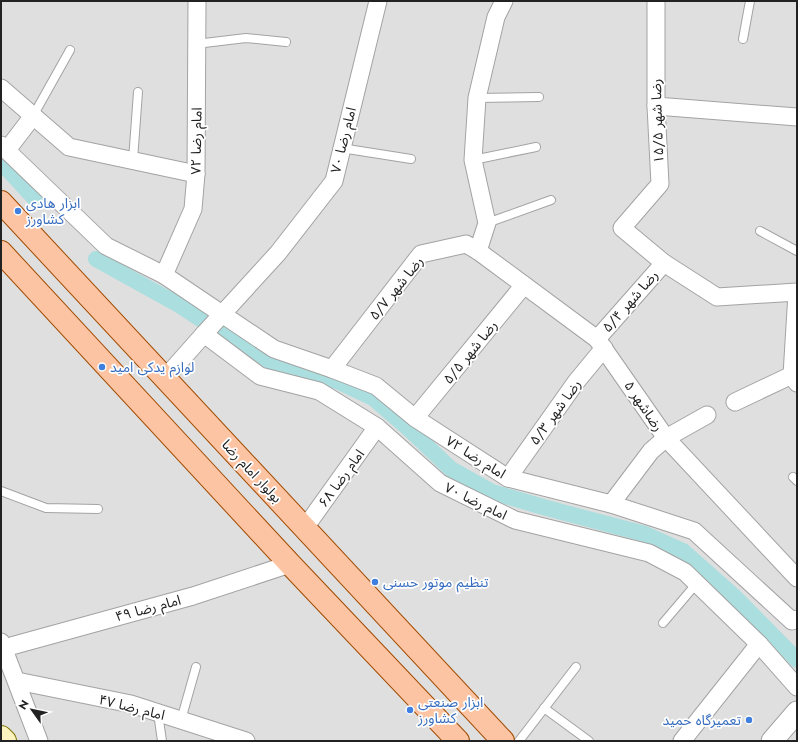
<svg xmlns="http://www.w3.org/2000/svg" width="798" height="742" font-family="Jost,'Noto Sans Arabic',sans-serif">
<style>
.residential{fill:#e0dfdf}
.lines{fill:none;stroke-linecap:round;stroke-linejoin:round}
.canal{stroke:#aadedf;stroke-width:16}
.service-casing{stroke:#a3a3a3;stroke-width:10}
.minor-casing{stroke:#a3a3a3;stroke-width:19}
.tertiary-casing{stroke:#a3a3a3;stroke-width:23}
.secondary-casing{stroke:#7e7304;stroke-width:24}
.primary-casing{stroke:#a04b00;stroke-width:24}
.service{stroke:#fff;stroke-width:8}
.minor{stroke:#fff;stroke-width:17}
.tertiary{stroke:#fff;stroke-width:21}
.secondary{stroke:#faf2bf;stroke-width:22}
.primary{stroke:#fdc4a3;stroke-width:22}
.shop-dot{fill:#3f7fe0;stroke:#fff;stroke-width:1.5}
.labels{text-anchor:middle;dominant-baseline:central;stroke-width:3.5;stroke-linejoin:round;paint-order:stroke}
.street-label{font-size:14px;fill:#222;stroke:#fff}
.shop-label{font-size:14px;fill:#366cbe;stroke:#fff;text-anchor:start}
</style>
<rect width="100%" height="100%" fill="#f2ede9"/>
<!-- residential -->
<rect class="residential" x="1" y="1" width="796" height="740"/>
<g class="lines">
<!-- canal -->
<g class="canal">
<path d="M1,162L37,201"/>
<path d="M96,259L179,305L248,350L271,362L337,381L373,398L410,430L451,469L492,492L543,507L645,534L683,551L735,597L797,660"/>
</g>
<!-- service casing -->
<g class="service-casing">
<g id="service">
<path d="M743,39L750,1"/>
<path d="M196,44L246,38L286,42"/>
<path d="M477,98L539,97"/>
<path d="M33,116L70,50"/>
<path d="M341,148L411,159"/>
<path d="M133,160L138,92"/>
<path d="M473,160L536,147"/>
<path d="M487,223L551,200"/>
<path d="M760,231L797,251"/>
<path d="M793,477L797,481"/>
<path d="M1,491L46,508L98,509"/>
<path d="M663,623L697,583"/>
<path d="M544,708L589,741"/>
<path d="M158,713L162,741"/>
<path d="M181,720L196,667"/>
<path d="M519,741L576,667"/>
</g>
</g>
<!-- minor casing -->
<g class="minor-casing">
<g id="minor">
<path d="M656,1V106L660,184L622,228L664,263L717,297L797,292"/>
<path d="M1,88L69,147L196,174"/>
<path d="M656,106L797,117"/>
<path d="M1,145L106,246L164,275L274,349L332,369L376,386L415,418L508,478L611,504L694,531L792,621L797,619"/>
<path d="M7,150L33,116"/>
<path d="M478,251L487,223L473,160L477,98L496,17L504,1"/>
<path d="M164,275L193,209L196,174L197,1"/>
<path d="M797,293L792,375L797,383"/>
<path d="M204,334L278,253L334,181L378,1"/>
<path d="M597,339L664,263"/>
<path d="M332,369L421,254L466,244L478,251L597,339L666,438L797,578"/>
<path d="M165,378L204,334L260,376L319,391L377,427L440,483L515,520L649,553L685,572L759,644L797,687"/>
<path d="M735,402L792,375"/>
<path d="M415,418L524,285"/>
<path d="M508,478L576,382L604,348"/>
<path d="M611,504L651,451L666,438L707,415"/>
<path d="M304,529L377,427"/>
<path d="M1,642L39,741"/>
<path d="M1,650L4,648L193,596L290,564"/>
<path d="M17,681L131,704L246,741"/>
<path d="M682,741L759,644"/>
</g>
</g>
<!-- tertiary casing -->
<g class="tertiary-casing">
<path id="tertiary" d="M772,741L797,712"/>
</g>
<!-- secondary casing -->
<g class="secondary-casing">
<path id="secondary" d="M1,737L5,741"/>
</g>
<!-- primary casing -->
<g class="primary-casing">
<g id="primary">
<path d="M1,202L503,741"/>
<path d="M1,252L290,564L458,741"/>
</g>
</g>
<!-- service -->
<use href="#service" class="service"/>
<!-- minor -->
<use href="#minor" class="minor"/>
<!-- tertiary -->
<use href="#tertiary" class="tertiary"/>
<!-- secondary -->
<use href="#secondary" class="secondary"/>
<!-- primary -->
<use href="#primary" class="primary"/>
</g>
<!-- markers -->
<g class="shop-dot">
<circle cx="18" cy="211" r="4"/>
<circle cx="102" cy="367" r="4"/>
<circle cx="375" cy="582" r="4"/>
<circle cx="410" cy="710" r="4"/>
<circle cx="749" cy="720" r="4"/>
</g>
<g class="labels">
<!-- street labels -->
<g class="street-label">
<text transform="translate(657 121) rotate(-92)">رضا شهر ۱۵/۵</text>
<text transform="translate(343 140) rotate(-76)">امام رضا ۷۰</text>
<text transform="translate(196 141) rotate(-89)">امام رضا ۷۲</text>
<text transform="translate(396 288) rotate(-51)">رضا شهر ۵/۷</text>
<text transform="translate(630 301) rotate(-49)">رضا شهر ۵/۴</text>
<text transform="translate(470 352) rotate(-51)">رضا شهر ۵/۵</text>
<text transform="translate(644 406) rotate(56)">رضاشهر ۵</text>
<text transform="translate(555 412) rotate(-54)">۵/۳ رضا شهر</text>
<text transform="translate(476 457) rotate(32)">امام رضا ۷۲</text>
<text transform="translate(252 471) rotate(47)">بولوار امام رضا</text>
<text transform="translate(341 478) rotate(-54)">امام رضا ۶۸</text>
<text transform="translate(476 501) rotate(26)">امام رضا ۷۰</text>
<text transform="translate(148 608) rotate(-15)">امام رضا ۴۹</text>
<text transform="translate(132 707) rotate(14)">امام رضا ۴۷</text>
</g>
<!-- shop labels -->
<g class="shop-label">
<text x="26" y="203">ابزار هادی<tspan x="26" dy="16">کشاورز</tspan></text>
<text x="110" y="367">لوازم یدکی امید</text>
<text x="383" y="582">تنظیم موتور حسنی</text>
<text x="418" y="702">ابزار صنعتی<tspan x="418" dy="16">کشاورز</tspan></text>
<text x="741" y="720" text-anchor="end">تعمیرگاه حمید</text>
</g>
</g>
<!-- border -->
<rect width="798" height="742" fill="none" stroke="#222222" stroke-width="4"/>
<!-- north arrow -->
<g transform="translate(32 710) rotate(303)" stroke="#ffffff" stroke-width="3" paint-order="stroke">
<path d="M0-3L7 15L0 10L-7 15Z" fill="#222222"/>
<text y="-6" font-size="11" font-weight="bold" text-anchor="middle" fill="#222222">N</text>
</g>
</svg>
